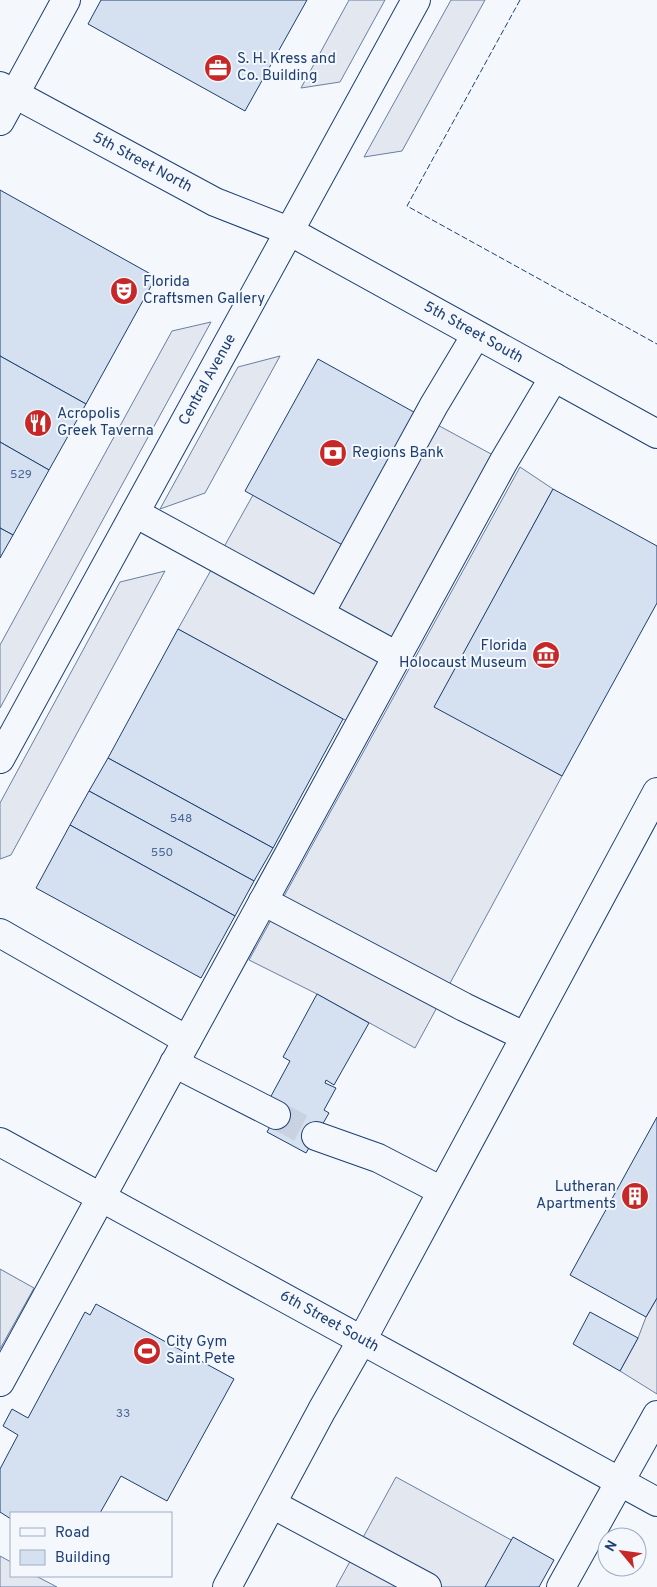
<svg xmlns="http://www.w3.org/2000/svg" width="657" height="1587" font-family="Overpass,sans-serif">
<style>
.parking{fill:#e3e8f0;stroke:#687fa3}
.building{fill:#d5e0f0;stroke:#1d3f73}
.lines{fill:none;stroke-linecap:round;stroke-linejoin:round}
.minor-tunnel{stroke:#c9d2e0;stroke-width:28;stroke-dasharray:28 14;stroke-linecap:butt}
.minor-casing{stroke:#1d3f73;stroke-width:30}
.major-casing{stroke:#1d3f73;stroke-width:30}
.minor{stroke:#f4f7fb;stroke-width:28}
.major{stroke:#f4f7fb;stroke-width:28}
.fence{stroke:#1d3f73;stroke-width:1;stroke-dasharray:6 2.5;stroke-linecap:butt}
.labels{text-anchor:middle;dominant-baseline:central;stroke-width:4;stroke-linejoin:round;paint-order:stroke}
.number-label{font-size:12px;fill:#4b6792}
.poi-label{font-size:15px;fill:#1d3f73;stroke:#f4f7fb;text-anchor:start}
.street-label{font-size:15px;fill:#1d3f73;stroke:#f4f7fb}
</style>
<rect width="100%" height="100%" fill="#f4f7fb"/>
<!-- parking -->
<g class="parking">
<path d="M349,0H385L340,82L301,88Z"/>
<path d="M451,0H485L402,151L364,157Z"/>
<path d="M211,322L0,708V645L172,331Z"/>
<path d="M280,356L205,493L160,509L238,367Z"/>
<path d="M421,416L504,461L359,726L343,719L178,629L253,495Z"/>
<path d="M520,467L553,489L435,706L562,776L415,1048L317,994L249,960Z"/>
<path d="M165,571L11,855L0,859V803L120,582Z"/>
<path d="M0,1269L34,1288L0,1349Z"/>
<path d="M657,1298V1394L620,1371L638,1338L646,1317Z"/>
<path d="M396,1477L513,1541L488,1587H336Z"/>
<path d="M0,1556L11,1562V1576H36L57,1587H0Z"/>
</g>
<!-- building -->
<g class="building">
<path d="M101,0H307L245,111L88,24Z"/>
<path d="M0,190L156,277L86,404L0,356Z"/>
<path d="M0,356L86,404L49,470L0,442Z"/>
<path d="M318,359L421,416L348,548L245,491Z"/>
<path d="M0,442L49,470L13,535L0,528Z"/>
<path d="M553,489L657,546V603L562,776L434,707Z"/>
<path d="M0,528L13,535L0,558Z"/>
<path d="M178,629L343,719L273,848L108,758Z"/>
<path d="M108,758L273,848L254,881L89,791Z"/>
<path d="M89,791L254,881L235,916L70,825Z"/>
<path d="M70,825L235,916L201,978L36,888Z"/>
<path d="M317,994L369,1023L334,1085L326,1080L325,1083L336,1088L324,1110L329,1113L306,1153L267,1132L282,1104L270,1098L290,1061L283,1057Z"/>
<path d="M657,1117V1298L646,1317L570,1275Z"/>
<path d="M96,1304L234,1379L167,1501L121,1476L100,1513H11V1519L0,1512V1469L18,1435L3,1426L12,1409L28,1418L85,1312L90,1315Z"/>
<path d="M590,1312L638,1338L620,1371L573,1344Z"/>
<path d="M513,1537L554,1560L539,1587H485Z"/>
</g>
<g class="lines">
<!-- minor-tunnel -->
<path class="minor-tunnel" d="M276,1115L316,1136"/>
<!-- minor casing -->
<g class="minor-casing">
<g id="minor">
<path d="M0,86L215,202L289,231L657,434"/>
<path d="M0,121L66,0"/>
<path d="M135,513L397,656"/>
<path d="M320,613L434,405L476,335"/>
<path d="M0,759L416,0"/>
<path d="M263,901L464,1007L524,1036"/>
<path d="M0,933L187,1040"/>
<path d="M174,1063L276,1115"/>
<path d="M316,1136L378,1158L442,1191"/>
<path d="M0,1142L657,1502"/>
<path d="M0,1382L504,461L554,377"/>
<path d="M272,1504L427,1587"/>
<path d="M561,1587L657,1415"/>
</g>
</g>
<!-- major casing -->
<g class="major-casing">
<path id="major" d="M227,1587L322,1410L362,1340L657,792"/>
</g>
<!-- minor -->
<use href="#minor" class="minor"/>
<!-- major -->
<use href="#major" class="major"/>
<!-- fence -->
<path class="fence" d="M520,0L407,206L657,344"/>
</g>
<!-- icons -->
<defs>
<g id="office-disc" transform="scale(1.4375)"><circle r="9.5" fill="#c62828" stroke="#f4f7fb"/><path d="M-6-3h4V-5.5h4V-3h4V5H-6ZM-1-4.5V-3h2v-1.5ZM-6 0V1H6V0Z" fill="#fff"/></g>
<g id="theatre-disc" transform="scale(1.4375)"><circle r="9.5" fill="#c62828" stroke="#f4f7fb"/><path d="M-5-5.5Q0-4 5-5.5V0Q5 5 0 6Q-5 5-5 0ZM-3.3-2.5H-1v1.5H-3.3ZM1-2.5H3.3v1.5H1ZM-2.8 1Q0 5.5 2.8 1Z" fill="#fff"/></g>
<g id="restaurant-disc" transform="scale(1.4375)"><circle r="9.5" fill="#c62828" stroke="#f4f7fb"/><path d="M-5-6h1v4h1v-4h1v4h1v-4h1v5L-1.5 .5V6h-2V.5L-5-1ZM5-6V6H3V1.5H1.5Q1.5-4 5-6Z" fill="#fff"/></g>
<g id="bank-disc" transform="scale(1.4375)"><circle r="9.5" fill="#c62828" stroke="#f4f7fb"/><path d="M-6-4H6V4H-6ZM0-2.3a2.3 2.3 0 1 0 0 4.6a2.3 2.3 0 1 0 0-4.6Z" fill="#fff"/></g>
<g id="museum-disc" transform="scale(1.4375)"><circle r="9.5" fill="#c62828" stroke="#f4f7fb"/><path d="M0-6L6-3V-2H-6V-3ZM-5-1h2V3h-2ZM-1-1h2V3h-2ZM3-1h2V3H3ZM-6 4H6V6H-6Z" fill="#fff"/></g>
<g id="building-disc" transform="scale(1.4375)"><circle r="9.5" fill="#c62828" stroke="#f4f7fb"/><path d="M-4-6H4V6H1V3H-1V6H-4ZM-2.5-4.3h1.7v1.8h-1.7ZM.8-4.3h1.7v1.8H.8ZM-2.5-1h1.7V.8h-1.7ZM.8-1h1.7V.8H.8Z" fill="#fff"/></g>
<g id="stadium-disc" transform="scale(1.4375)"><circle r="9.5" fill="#c62828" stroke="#f4f7fb"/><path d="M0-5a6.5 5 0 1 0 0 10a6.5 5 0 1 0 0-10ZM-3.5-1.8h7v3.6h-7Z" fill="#fff"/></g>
</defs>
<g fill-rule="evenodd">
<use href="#office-disc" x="218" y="68"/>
<use href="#theatre-disc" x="124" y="291"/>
<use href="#restaurant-disc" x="38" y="423"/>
<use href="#bank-disc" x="333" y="453"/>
<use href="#museum-disc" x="546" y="655"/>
<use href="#building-disc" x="635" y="1196"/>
<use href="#stadium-disc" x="147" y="1351"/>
</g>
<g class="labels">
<!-- number labels -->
<g class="number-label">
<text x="21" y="475">529</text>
<text x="181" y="819">548</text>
<text x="162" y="853">550</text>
<text x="123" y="1414">33</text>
</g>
<!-- poi labels -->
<g class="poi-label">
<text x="237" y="59">S. H. Kress and<tspan x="237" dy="17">Co. Building</tspan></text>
<text x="143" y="282">Florida<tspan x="143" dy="17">Craftsmen Gallery</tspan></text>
<text x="57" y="414">Acropolis<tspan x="57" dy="17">Greek Taverna</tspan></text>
<text x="352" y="453">Regions Bank</text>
<text x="527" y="646" text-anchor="end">Florida<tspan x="527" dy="17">Holocaust Museum</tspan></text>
<text x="616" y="1187" text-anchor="end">Lutheran<tspan x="616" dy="17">Apartments</tspan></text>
<text x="166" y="1342">City Gym<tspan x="166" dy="17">Saint Pete</tspan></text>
</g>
<!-- street labels -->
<g class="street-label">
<text transform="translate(142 163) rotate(28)">5th Street North</text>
<text transform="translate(473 333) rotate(29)">5th Street South</text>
<text transform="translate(208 380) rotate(-61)">Central Avenue</text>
<text transform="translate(329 1322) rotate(29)">6th Street South</text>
</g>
</g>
<!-- legend -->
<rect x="10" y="1512" width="162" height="65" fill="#f4f7fb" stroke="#9eadc5"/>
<rect x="20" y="1528" width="25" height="8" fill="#f4f7fb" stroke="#9eadc5"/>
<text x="55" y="1537" font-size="15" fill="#1d3f73">Road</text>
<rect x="20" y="1550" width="25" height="15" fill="#d5e0f0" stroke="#9eadc5"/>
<text x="55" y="1562" font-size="15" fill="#1d3f73">Building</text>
<!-- north arrow -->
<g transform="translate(622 1552) rotate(299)"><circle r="24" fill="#f4f7fb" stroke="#9eadc5"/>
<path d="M0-4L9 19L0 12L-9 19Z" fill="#c62828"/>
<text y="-8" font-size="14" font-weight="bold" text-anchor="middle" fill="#1d3f73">N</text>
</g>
</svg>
